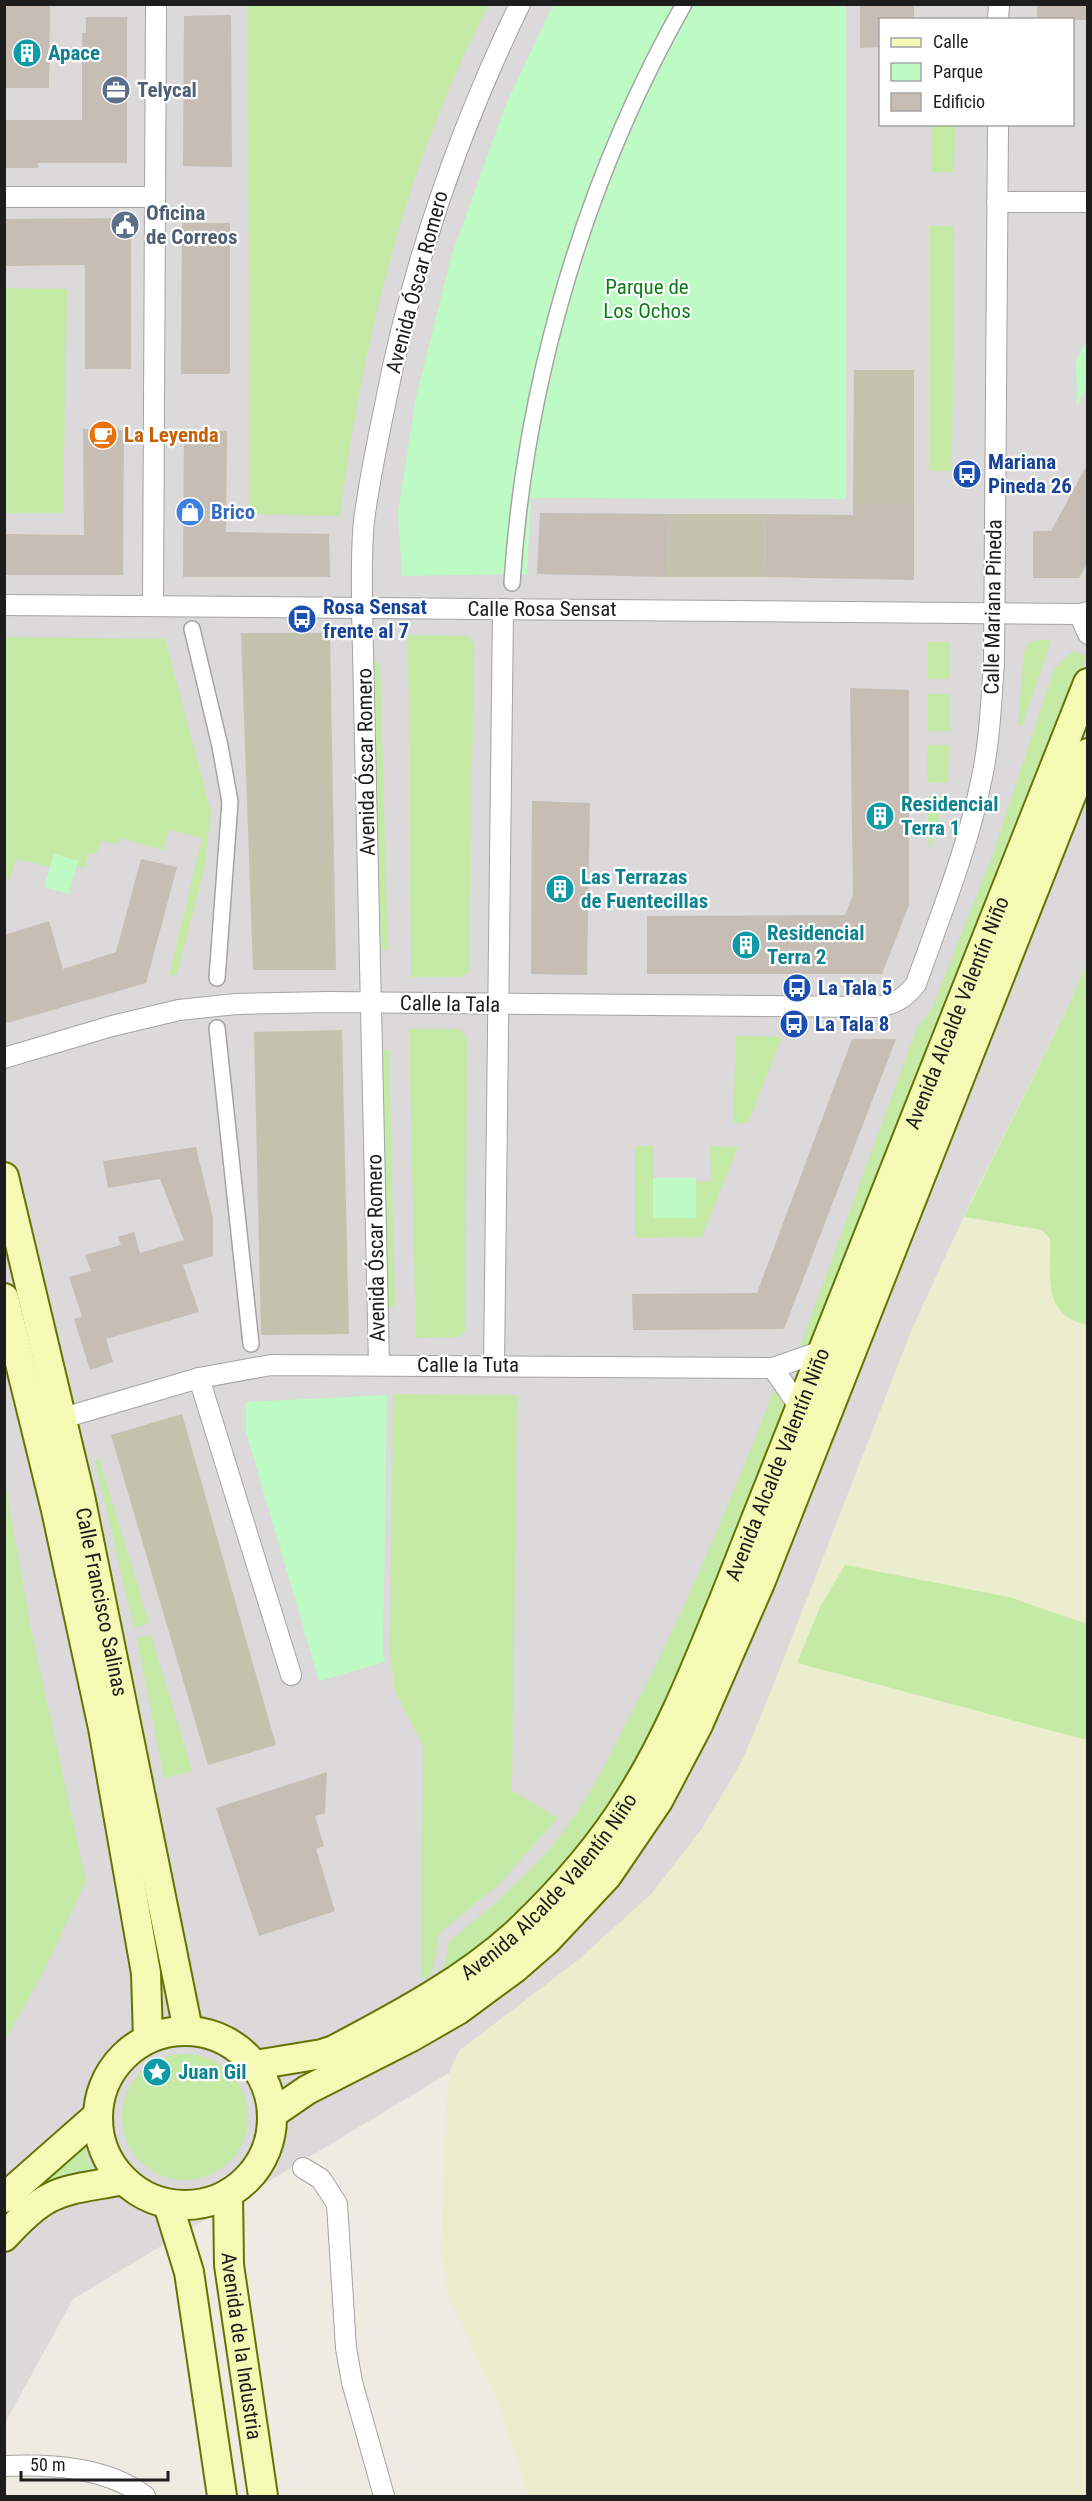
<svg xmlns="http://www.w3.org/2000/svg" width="1092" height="2501" font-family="'Roboto Condensed',sans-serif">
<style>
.residential{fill:#dbd9d9;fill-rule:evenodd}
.construction{fill:#c2c3ad}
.farmland{fill:#eaeecc}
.grass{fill:#c5eaa6}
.park{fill:#bdfac4}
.building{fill:#c6bdb5}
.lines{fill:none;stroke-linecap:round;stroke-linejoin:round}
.pedestrian-casing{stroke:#a4a4a4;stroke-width:18}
.minor-casing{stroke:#a4a4a4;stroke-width:22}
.secondary-casing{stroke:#637403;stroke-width:32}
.pedestrian{stroke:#fff;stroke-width:15}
.minor{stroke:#fff;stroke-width:20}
.secondary{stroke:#f4fab4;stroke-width:28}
.labels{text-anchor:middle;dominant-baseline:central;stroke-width:4.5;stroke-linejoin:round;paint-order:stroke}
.culture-label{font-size:21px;font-weight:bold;fill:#0d838f;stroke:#fff;text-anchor:start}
.service-label{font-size:21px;font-weight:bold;fill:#4e5e75;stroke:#fff;text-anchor:start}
.street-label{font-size:21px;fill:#1d1d1d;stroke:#fff}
.park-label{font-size:21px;fill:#097c18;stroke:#fff}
.food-label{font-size:21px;font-weight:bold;fill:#c56008;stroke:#fff;text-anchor:start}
.transit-label{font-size:21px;font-weight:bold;fill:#164399;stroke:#fff;text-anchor:start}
.shop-label{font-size:21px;font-weight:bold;fill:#366cbe;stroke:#fff;text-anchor:start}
</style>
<rect width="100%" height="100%" fill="#eeebe2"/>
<!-- residential -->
<path class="residential" d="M5,5H1087V1013L746,1819L477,2056L73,2299L5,2423ZM880,20H1072V124H880Z"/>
<!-- construction -->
<g class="construction">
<path d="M854,370H914V504H853Z"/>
<path d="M669,514H766L765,577H668Z"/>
<path d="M241,633H330L336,970H253Z"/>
<path d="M342,1030L349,1334L261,1335L254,1032Z"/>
<path d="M182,1414L276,1745L208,1765L111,1435Z"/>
</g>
<!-- farmland -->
<path class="farmland" d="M1087,961V2496H528L498,2401L449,2299L441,2252L446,2102L451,2067L460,2050L578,1960L651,1894L701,1830L742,1761L771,1691L912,1329L970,1203L1066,1012Z"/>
<!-- grass -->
<g class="grass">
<path d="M248,5H489C407,159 362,343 340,516L249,514Z"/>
<path d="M932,125H955L954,172H931Z"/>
<path d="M930,226H954L952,471H929Z"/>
<path d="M5,288L67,289L63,513H5Z"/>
<path d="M408,635L468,636L474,644L469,972L461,977H411Z"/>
<path d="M5,637L165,639L211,812L206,853L207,858L177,974L169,976L202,838L169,830L163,850L120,838L117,844L101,841L96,855L88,853L84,868L77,866L78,861L54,854L50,867L16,859L9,880L5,879Z"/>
<path d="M1039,640H1051L1022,726L1018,725L1024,653L1028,643Z"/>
<path d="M928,642H950V679H927Z"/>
<path d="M1073,651L1087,656L814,1347L800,1346L917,1028L932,1008L992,856L1054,669Z"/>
<path d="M374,663H380L388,950H381Z"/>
<path d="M928,694H949V731H927Z"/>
<path d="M927,745H949L948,783L927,782Z"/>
<path d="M927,796H946L929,853Z"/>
<path d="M1087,961V1325C1041,1315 1051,1274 1050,1239L1042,1230L964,1217L1066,1012Z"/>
<path d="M409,1029H460L467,1039L465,1331L460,1337L416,1338Z"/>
<path d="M736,1036L782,1037L748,1123H733Z"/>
<path d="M389,1050L395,1307L388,1308L382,1051Z"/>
<path d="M635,1146H654L653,1218H695L696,1182L711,1181L710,1146L738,1147L702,1237L635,1238Z"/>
<path d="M774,1390L787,1402L698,1634L642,1752L608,1811L564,1868L482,1947L443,1975L449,1942C491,1907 533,1872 566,1828C592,1793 611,1752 631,1714C686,1609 731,1500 774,1390Z"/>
<path d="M393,1394L517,1395L512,1791L558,1818L498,1885L439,1933L432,1974L421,1980L423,1746L395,1691L390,1651Z"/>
<path d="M99,1459L149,1623L134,1628L95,1461Z"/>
<path d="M5,1483L31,1629L86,1881L42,1975L5,2039Z"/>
<path d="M845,1565L1009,1597L1087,1624V1740L797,1663L820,1607Z"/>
<path d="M151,1635L192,1771L164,1778L137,1638Z"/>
<circle cx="185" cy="2117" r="63"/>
<path d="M84,2145L88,2160L94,2169C63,2171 52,2181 28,2199L25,2195L74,2157Z"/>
</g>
<!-- park -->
<g class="park">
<path d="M553,5H846V499L531,498L527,574L402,576L398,512L416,397L451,257L506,104Z"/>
<path d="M1087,341V387L1077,406L1076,359Z"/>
<path d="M54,854L78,861L69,894L44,887Z"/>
<rect x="653" y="1178" width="43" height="40"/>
<path d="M387,1395L383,1652L385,1662L319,1681L246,1432V1402Z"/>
</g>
<!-- building -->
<g class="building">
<path d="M6,4H50L49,88H4Z"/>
<path d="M860,4H914V20H880V47L860,48Z"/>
<rect x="1037" y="4" width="49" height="16"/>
<path d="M231,15L232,167L183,166L184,16Z"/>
<path d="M86,17H127V163H38V168H4V120H82V33H86Z"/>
<path d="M131,218V369H85V265L4,266V219Z"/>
<path d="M182,223H230V374H181Z"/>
<path d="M83,429L124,430L123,575H4V534L84,535Z"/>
<path d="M184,430L227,431L226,532L329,534L330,577H183Z"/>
<path d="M1088,463V562L1079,578H1033V531H1051Z"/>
<path d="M853,504H914V580L765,577L766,514L853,515Z"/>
<path d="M540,513L669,514L668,577L537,574Z"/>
<path d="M850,688L909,690V905L882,974H647V916L845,915L853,895Z"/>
<path d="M532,801L590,803L587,975L531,974Z"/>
<path d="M141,859L177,867L146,983L4,1024V935L49,921L63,969L116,952Z"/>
<path d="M852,1039H896L784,1329L633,1330L632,1294L757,1293Z"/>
<path d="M196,1147L213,1218V1256L183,1265L199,1312L106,1339L113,1362L90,1370L74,1319L82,1317L69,1277L91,1271L85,1255L121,1245L118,1237L134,1232L140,1253L184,1240L160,1179L108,1188L103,1161Z"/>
<path d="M327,1772L325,1813L315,1816L324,1846L316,1849L335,1911L259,1936L216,1808Z"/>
</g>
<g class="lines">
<!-- pedestrian casing -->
<g class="pedestrian-casing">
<g id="pedestrian">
<path d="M512,583C525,382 585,179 684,4"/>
<path d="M192,629L220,746L230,802L217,978"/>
<path d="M217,1028L251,1344"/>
</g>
</g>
<!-- minor casing -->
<g class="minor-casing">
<g id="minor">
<path d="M998,20L999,4"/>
<path d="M4,197H155"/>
<path d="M997,202H1088"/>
<path d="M4,605L1079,614L1088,612"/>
<path d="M153,606L156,4"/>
<path d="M1079,614L1088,634"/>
<path d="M4,1058L112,1026L179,1010L236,1004L328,1002L877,1007C895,1004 905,998 916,984C940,916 968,848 982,777C990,740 991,701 994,663L998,124"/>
<path d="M379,1365L362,608C362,579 361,550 364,521C369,482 377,443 385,405C412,265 458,132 520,4"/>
<path d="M494,1366L503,609"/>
<path d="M773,1368L800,1408"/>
<path d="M199,1378L291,1675"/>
<path d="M63,1418L199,1378L271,1365L773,1368L822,1351"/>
<path d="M303,2168L321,2179L337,2204L346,2348L352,2382L384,2496"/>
<path d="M4,2466C51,2464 106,2467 145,2496"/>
</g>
</g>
<!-- secondary casing -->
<g class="secondary-casing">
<g id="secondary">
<path id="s1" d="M4,1177L80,1496L188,2030"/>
<path d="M4,1298L56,1510L103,1728L146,1973L148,2038"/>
<circle cx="185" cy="2118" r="87"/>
<path id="s2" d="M255,2065L322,2054L334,2050C398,2016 463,1982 517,1933C559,1893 600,1847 630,1798C670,1735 697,1665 725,1597L1088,683"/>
<path d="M272,2114L307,2090L411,2037L458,2010L515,1968L546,1941L607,1876L658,1801L698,1725L760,1583L1088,753"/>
<path id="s3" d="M228,2194L229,2265L263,2496"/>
<path d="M4,2198L97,2116"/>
<path d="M168,2204L189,2272L222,2496"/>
<path d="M4,2237C49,2187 61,2192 123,2180"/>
</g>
</g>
<!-- pedestrian -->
<use href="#pedestrian" class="pedestrian"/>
<!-- minor -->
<use href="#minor" class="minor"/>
<!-- secondary -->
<use href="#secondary" class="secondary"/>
</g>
<!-- icons -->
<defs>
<g id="building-disc" transform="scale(1.5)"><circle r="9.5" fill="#0f9aa8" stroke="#fff"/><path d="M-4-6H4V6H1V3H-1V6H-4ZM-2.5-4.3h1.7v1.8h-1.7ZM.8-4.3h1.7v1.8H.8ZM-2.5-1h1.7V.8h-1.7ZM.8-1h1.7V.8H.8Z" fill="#fff"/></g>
<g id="office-disc" transform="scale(1.5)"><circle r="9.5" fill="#5c6f8a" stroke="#fff"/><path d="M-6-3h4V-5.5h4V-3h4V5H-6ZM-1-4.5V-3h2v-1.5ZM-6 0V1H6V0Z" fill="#fff"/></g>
<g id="civic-disc" transform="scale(1.5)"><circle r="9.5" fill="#5c6f8a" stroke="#fff"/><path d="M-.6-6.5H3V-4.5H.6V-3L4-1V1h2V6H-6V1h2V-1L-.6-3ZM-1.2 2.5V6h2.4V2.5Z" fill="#fff"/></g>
<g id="cafe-disc" transform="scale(1.5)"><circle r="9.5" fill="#e8710a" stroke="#fff"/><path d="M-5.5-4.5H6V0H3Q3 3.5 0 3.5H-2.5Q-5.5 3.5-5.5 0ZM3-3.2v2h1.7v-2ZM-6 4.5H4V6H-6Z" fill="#fff"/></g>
<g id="bus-disc" transform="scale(1.5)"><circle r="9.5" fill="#1a4fb4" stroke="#fff"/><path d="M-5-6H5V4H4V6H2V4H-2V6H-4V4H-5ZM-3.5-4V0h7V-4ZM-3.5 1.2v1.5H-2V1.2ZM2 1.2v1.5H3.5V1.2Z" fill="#fff"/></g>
<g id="shop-disc" transform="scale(1.5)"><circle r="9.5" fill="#3f7fe0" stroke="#fff"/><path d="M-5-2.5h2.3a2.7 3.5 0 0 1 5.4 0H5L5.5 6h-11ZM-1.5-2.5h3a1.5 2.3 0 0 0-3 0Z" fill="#fff"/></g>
<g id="sight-disc" transform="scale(1.5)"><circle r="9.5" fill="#0f9aa8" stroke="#fff"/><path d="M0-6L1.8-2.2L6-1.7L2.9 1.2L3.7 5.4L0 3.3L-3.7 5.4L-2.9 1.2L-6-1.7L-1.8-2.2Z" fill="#fff"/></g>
</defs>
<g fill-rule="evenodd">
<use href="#building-disc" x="27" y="53"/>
<use href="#office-disc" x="116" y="90"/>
<use href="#civic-disc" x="125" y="225"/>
<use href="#cafe-disc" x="103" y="435"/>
<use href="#bus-disc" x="967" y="474"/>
<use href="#shop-disc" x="190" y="512"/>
<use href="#bus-disc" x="302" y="619"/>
<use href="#building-disc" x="880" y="816"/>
<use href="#building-disc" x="560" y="889"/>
<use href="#building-disc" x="746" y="945"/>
<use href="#bus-disc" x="797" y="988"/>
<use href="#bus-disc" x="794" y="1024"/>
<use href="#sight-disc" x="157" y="2072"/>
</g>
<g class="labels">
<!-- culture labels -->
<g class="culture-label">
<text x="48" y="53">Apace</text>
<text x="901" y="804">Residencial<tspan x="901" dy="24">Terra 1</tspan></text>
<text x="581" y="877">Las Terrazas<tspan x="581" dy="24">de Fuentecillas</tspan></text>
<text x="767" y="933">Residencial<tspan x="767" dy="24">Terra 2</tspan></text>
<text x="178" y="2072">Juan Gil</text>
</g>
<!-- service labels -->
<g class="service-label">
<text x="137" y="90">Telycal</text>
<text x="146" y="213">Oficina<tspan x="146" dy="24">de Correos</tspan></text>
</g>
<!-- street labels -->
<g class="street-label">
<text transform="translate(417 282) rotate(-75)">Avenida Óscar Romero</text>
<text transform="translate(993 607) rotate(-89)">Calle Mariana Pineda</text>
<text x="542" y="609">Calle Rosa Sensat</text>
<text transform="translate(366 762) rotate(-91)">Avenida Óscar Romero</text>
<text transform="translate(450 1004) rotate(1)">Calle la Tala</text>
<text stroke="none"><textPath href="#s2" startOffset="1326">Avenida Alcalde Valentín Niño</textPath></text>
<text transform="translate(376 1248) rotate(-91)">Avenida Óscar Romero</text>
<text x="468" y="1365">Calle la Tuta</text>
<text stroke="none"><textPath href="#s2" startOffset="840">Avenida Alcalde Valentín Niño</textPath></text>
<text stroke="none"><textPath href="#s1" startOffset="436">Calle Francisco Salinas</textPath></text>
<text stroke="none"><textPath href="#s2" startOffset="354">Avenida Alcalde Valentín Niño</textPath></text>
<text stroke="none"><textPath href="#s3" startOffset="153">Avenida de la Industria</textPath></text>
</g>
<!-- park labels -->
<g class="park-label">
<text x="647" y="287">Parque de<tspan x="647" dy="24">Los Ochos</tspan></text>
</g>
<!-- food labels -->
<g class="food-label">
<text x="124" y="435">La Leyenda</text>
</g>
<!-- transit labels -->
<g class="transit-label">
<text x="988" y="462">Mariana<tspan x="988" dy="24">Pineda 26</tspan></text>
<text x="323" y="607">Rosa Sensat<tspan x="323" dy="24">frente al 7</tspan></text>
<text x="818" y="988">La Tala 5</text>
<text x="815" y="1024">La Tala 8</text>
</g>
<!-- shop labels -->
<g class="shop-label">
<text x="211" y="512">Brico</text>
</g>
</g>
<!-- border -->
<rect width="1092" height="2501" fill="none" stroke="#1d1d1d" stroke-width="12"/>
<!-- legend -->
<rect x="879" y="18" width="195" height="108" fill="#ffffff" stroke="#a5a5a5" stroke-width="1.5"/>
<rect x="891" y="38" width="30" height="9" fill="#f4fab4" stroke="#a5a5a5" stroke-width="1.5"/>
<text x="933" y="48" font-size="18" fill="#1d1d1d">Calle</text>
<rect x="891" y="63" width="30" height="18" fill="#bdfac4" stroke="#a5a5a5" stroke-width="1.5"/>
<text x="933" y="78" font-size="18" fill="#1d1d1d">Parque</text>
<rect x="891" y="93" width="30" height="18" fill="#c6bdb5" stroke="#a5a5a5" stroke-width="1.5"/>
<text x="933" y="108" font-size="18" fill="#1d1d1d">Edificio</text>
<!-- scale -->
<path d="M21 2471v9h147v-9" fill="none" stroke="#1d1d1d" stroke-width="3"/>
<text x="30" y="2471" font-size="18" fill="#1d1d1d" stroke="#ffffff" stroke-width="4.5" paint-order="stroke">50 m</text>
</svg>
